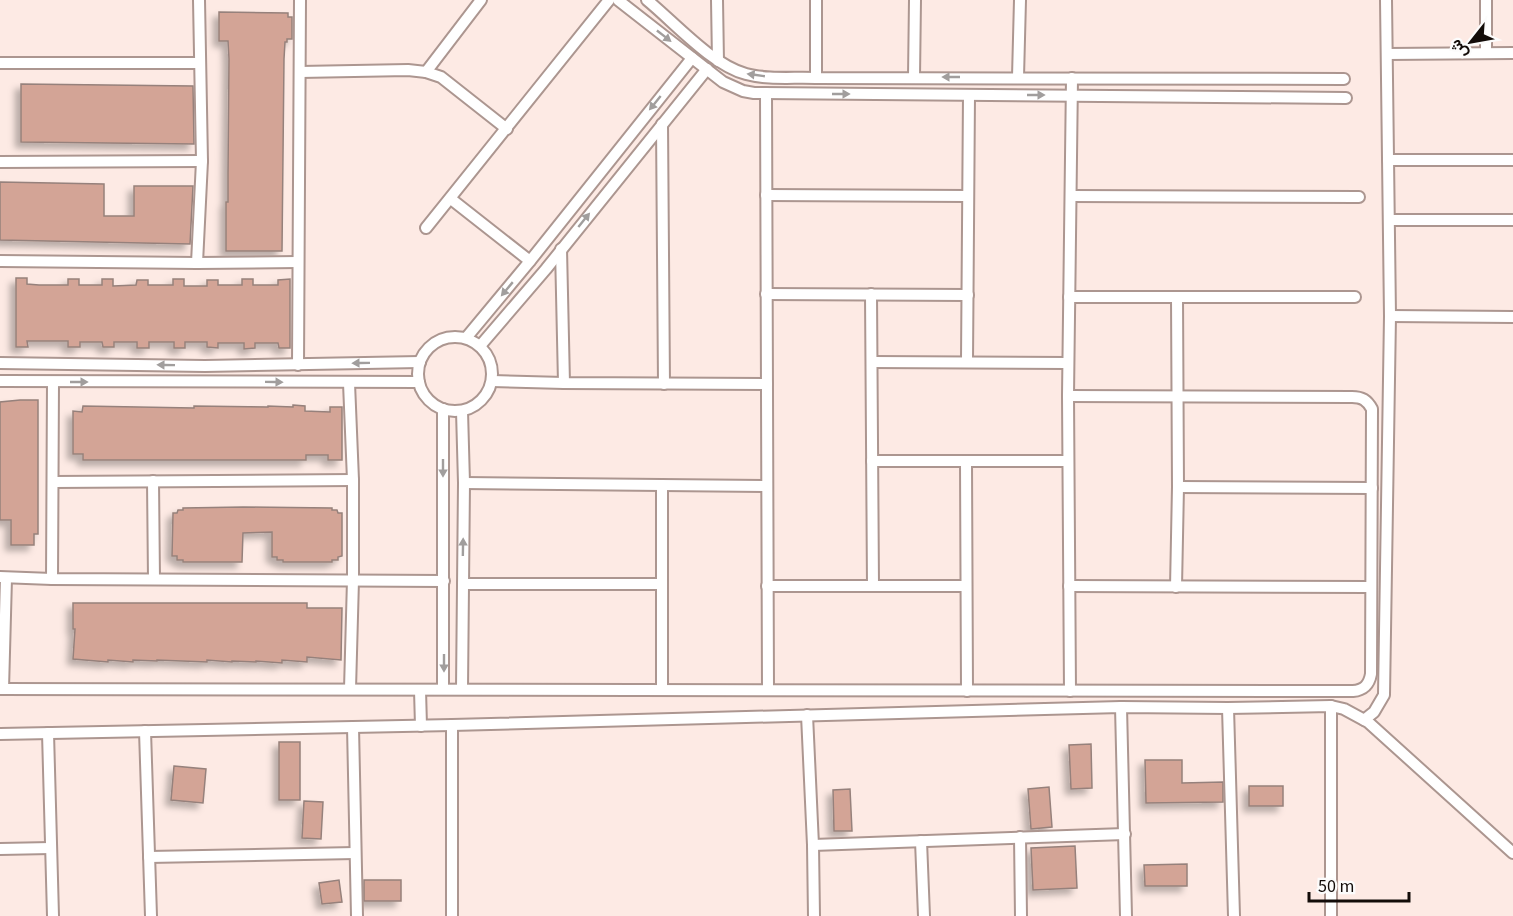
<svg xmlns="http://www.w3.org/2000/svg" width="1513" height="916" font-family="'Source Sans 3',Vazirmatn,sans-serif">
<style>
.building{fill:#d3a496;stroke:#96817b;stroke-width:1.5;filter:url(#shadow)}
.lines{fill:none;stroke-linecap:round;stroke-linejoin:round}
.street-casing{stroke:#ac9690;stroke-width:14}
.street{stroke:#fff;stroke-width:10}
.oneway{fill:#a19e9d}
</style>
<defs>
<filter id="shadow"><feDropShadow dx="-5.5" dy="5.5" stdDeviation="3" flood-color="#0004"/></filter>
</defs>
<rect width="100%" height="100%" fill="#fdeae4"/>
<!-- building -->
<g class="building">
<path d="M219,12L288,13V17H292V39H287V42H285L284,59L282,251H226V202H228V172L229,59L228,41H219Z"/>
<path d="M21,84L193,86L194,144L21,142Z"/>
<path d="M0,182L104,184V216H134V186H193L190,244L0,240Z"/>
<path d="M16,278H27V284L39,285H68V279H79V285H102V279H113V286L136,285L137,280H148V285H173V279H184V286H207V280H218V285H242V279H253V285H278V280L290,279V348H279L278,343H255V348L244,349V343H218V348L207,347V342H185V348H174V342H149V348H137V342H114V347H103L102,342H80V347H68V341H27L28,347H16Z"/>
<path d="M20,400H38V534H34V545H11V520H0V402Z"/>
<path d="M293,405L305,406V411L330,412V407H342V460H328V455H306V460H83V454H73V411L82,412L83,406L194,408V406L268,407V406L293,407Z"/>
<path d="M243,507L332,508V510H337L338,513H342V556L338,557V560H332V562H283V560H277V557H272V532L243,533L242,562H183V560H177V556H172L173,513H177L178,510H183V508Z"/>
<path d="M73,603H307V608H342L341,660L307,657V662L282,660V663L256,661V662L232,661V662L207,660V662L157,660V661L133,660V662L108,660V662L73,659L75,629H73Z"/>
<rect x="279" y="742" width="21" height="58"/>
<path d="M1091,744L1092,788L1071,789L1069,745Z"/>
<path d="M1145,760H1182V783L1223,782V802L1146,803Z"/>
<path d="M174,766L206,769L203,803L171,800Z"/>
<rect x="1249" y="786" width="34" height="20"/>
<path d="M1049,787L1052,827L1031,829L1028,789Z"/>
<path d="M850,789L852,831H834L833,790Z"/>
<path d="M304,801L323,802L321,839L302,838Z"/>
<path d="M1075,846L1077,888L1033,890L1031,848Z"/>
<path d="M1187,864V886H1145L1144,865Z"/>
<path d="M339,880L342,902L322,904L319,883Z"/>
<rect x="364" y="880" width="37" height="21"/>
</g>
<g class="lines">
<!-- street casing -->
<g class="street-casing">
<g id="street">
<path d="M618,0L723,82L743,91L754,93L1346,98"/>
<path d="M647,0C675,23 712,65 746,74C768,80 793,77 816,78L1344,79"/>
<path d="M717,0L718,61"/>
<path d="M816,0V78"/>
<path d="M1486,53V0"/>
<path d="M1387,54L1513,53"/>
<path d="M0,63H200"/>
<path d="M300,72L408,70L426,72L441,77L507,129"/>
<path d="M426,72L481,0"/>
<path d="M914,77L915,0"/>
<path d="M1018,77L1020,0"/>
<path d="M766,93L768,690"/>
<path d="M662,124L664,384"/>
<path d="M1388,160H1513"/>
<path d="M0,162L202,161"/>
<path d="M766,195L968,196"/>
<path d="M1071,196L1359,197"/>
<path d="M451,199L530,261"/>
<path d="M1389,220H1513"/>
<path d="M426,228L609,0"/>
<path d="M561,249L564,383"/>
<path d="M0,261L197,263L298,262"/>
<path d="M197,263L202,161L199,0"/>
<path d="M766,294L968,295"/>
<path d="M871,294L873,586"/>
<path d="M1069,297H1355"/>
<path d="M1390,316L1513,317"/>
<circle cx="455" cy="374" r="37"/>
<path d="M466,338L530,261L692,58"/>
<path d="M480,346L546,269L707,69"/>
<path d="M967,361L969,95"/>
<path d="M872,362L1068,363"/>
<path d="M0,363L205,366L420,362"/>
<path d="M298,365L300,0"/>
<path d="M0,381L419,382"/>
<path d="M492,381L564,383L767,384"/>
<path d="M349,383L353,480V580L350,689"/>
<path d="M443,409V689"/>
<path d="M462,411L464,483L462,689"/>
<path d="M872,461H1068"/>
<path d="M966,462L967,691"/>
<path d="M153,481L154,579"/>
<path d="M53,482L353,480"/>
<path d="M464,483L767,486"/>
<path d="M662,485V690"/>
<path d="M1178,487L1372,488"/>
<path d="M0,577L52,579L444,581"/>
<path d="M52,579L53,382"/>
<path d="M463,584H662"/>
<path d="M767,586H966"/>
<path d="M1069,586L1371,587"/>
<path d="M1176,587L1178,487L1177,297"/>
<path d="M0,689L1353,691C1364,690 1369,685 1371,674L1372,409C1367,400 1362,397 1352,397L1068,396"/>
<path d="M3,689L6,578"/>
<path d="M420,690L421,726"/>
<path d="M1070,691L1068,396L1072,78"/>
<path d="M1331,706V916"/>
<path d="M1121,707L1126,916"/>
<path d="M1228,708L1234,916"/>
<path d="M807,715L813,845L814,916"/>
<path d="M1364,720L1374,712L1384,695L1390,316L1386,0"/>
<path d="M452,725V916"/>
<path d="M353,727L357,916"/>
<path d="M145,731L151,916"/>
<path d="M48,733L53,916"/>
<path d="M0,734L452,725L1121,707L1228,708L1331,706L1344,709L1368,722L1513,853"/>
<path d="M1020,837L1021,916"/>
<path d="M921,841L924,916"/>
<path d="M813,845L1125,834"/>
<path d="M0,849L51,848"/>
<path d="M149,857L355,853"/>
</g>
</g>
<!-- street -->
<use href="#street" class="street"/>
</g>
<!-- one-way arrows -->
<defs><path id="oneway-solid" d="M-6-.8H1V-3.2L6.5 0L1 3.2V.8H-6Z" transform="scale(1.5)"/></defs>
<g class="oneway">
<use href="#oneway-solid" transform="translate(664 36) rotate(38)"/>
<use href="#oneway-solid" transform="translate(756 75) rotate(-172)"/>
<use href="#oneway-solid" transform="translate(951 77) rotate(-180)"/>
<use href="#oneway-solid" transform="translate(841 94)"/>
<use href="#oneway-solid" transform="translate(1036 95)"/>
<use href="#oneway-solid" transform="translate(655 103) rotate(129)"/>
<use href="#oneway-solid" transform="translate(584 220) rotate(-51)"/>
<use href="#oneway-solid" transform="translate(507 289) rotate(130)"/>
<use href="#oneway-solid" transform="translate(361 363) rotate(179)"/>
<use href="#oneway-solid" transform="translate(166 365) rotate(-179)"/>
<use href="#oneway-solid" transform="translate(79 382)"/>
<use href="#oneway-solid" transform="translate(274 382) rotate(1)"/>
<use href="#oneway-solid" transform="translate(443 468) rotate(90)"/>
<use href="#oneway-solid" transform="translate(463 547) rotate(-89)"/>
<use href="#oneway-solid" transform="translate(444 663) rotate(90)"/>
</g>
<!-- north arrow -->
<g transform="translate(1471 42) rotate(239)" stroke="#fcfcfc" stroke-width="4.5" paint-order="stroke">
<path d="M0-4.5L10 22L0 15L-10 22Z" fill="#130c09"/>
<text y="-9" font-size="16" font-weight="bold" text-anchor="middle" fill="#130c09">ش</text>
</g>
<!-- scale -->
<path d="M1309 892v9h100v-9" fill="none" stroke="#130c09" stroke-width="3"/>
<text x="1318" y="892" font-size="18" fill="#130c09" stroke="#fcfcfc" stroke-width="4.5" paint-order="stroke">50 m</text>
</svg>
